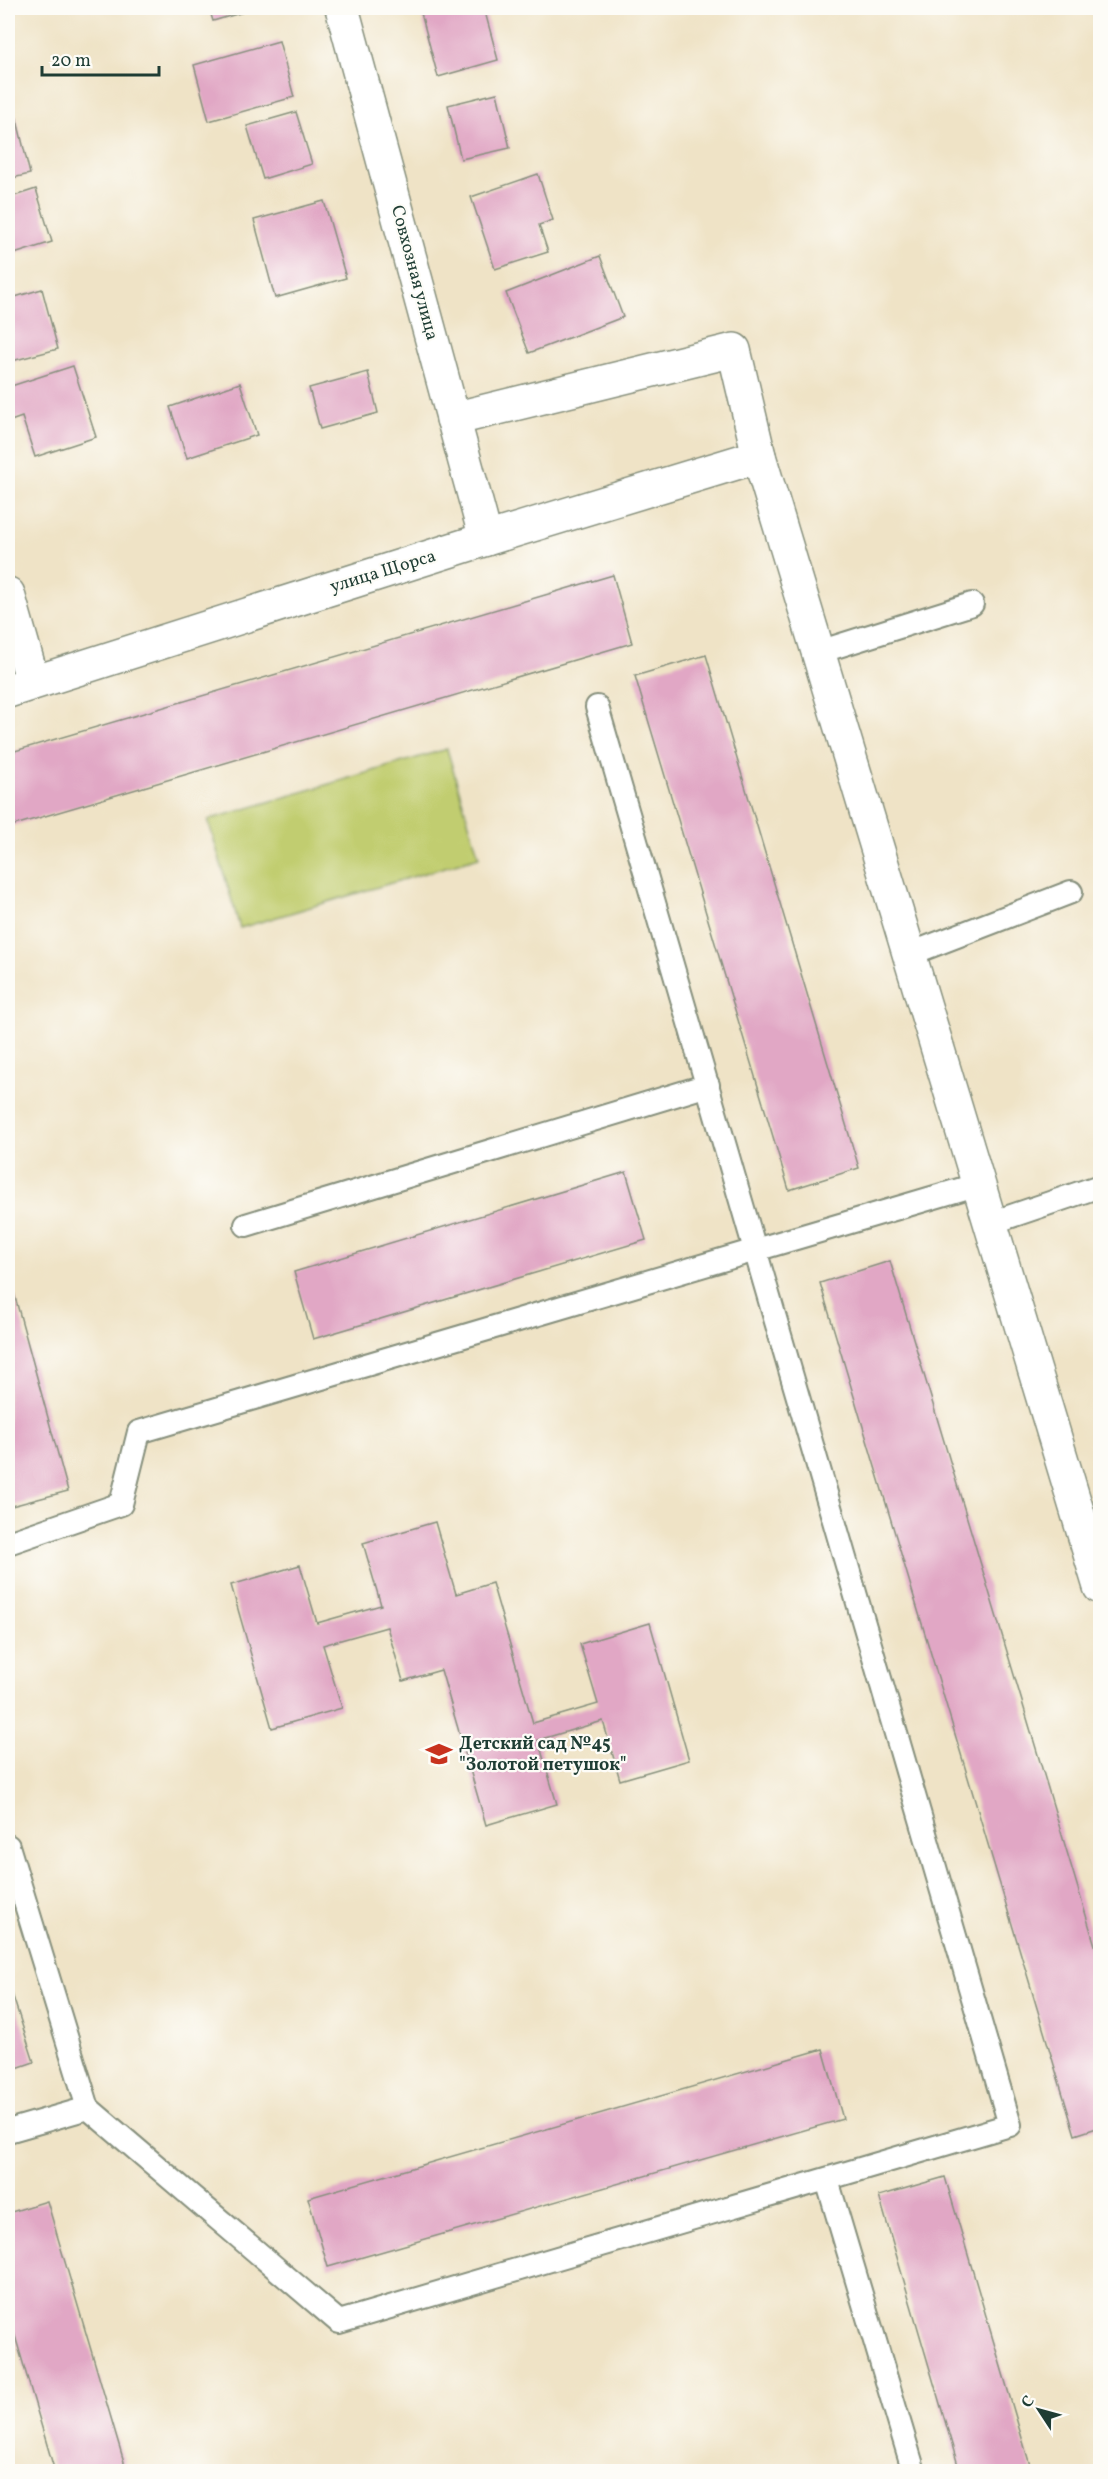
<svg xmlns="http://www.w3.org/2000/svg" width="1108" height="2479" font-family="Vollkorn,serif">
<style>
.green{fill:#c1cd6f;stroke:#708552;stroke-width:1.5}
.building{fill:#e1a7c5}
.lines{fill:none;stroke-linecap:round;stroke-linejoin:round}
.lane-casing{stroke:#87907d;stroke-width:26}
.street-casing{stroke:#87907d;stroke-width:36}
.lane{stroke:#fff;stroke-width:22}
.street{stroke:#fff;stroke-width:33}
.labels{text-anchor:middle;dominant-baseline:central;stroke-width:4.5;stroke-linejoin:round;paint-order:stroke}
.street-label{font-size:18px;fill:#1f3d34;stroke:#fdfcf7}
.poi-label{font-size:18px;font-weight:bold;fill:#1f3d34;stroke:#fdfcf7;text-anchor:start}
</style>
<rect width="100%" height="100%" fill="#fdfcf7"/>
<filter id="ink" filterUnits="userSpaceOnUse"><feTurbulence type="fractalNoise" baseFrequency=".0167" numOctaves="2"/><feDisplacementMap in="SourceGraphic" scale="12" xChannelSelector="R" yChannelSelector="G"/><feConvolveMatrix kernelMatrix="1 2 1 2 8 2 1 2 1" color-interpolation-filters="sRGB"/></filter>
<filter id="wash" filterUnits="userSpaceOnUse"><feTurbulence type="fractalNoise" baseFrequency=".008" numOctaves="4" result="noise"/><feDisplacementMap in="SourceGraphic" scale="24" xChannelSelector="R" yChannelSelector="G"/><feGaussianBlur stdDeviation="1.35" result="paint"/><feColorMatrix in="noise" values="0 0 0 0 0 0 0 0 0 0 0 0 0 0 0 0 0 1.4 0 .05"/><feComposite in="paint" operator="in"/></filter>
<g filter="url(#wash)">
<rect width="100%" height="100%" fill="#efe3c6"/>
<!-- green -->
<path class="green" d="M447,749L479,857L240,928L208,820Z"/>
<g id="blocks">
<!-- building -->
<g class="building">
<path d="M209,8H257L213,21Z"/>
<path d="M442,8H484L498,60L438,77L421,13Z"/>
<path d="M279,41L294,97L209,121L194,65Z"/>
<path d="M497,93L510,148L461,159L448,105Z"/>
<path d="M296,112L312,164L263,179L247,126Z"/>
<path d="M16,116L30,174L8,179V119Z"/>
<path d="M538,174L553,220L539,225L548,252L495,269L471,197Z"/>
<path d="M36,189L52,242L8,256V198Z"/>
<path d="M324,201L346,278L275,298L254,220Z"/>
<path d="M600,256L623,317L529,353L506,293Z"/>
<path d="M42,289L58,349L8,362V299Z"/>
<path d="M73,366L96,437L35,457L22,417L8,422V387Z"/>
<path d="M368,372L378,413L320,429L309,388Z"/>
<path d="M240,383L257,435L187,458L170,407Z"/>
<path d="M613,575L632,643L8,827V753Z"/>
<path d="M706,655L859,1168L789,1190L635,676Z"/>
<path d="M626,1172L646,1240L313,1339L294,1272Z"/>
<path d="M890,1261L1100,1962V2127L1075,2135L820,1283Z"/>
<path d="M8,1271L68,1491L8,1507Z"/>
<path d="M435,1522L456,1594L492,1583L533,1723L598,1704L580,1644L650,1623L689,1760L620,1780L603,1721L538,1740L557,1804L486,1825L441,1670L403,1681L387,1627L323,1645L342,1708L272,1728L231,1585L300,1565L317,1623L381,1605L363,1543Z"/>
<path d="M8,1981L34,2062L8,2071Z"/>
<path d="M823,2049L843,2119L328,2267L308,2198Z"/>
<path d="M945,2177L1032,2472H960L879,2196Z"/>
<path d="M47,2201L127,2472H55L8,2312V2213Z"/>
</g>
</g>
</g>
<g filter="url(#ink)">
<use href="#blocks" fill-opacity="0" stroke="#87907d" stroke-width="1.5"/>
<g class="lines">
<!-- lane casing -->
<g class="lane-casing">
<g id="lane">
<path d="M819,652L972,604"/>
<path d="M910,954L1071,892"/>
<path d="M991,1223L1100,1186"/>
<path d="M246,1225L708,1085"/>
<path d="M8,1543L121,1504L139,1432L979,1184"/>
<path d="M8,1846L88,2108"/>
<path d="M8,2131L88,2108L339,2322L1010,2125L597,707"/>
<path d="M827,2180L914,2472"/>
</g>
</g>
<!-- street casing -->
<g class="street-casing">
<g id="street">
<path d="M342,8L486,539"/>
<path d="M453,419L734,350L759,456L1100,1587"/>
<path d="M8,594L33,682"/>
<path d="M8,691L486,539L759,456"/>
</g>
</g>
<!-- lane -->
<use href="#lane" class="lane"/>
<!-- street -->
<use href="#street" class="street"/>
</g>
</g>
<!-- icons -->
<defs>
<g id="school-bare" transform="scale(2.07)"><path d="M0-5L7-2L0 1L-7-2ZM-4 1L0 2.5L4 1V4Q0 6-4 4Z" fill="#c8321e" stroke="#fdfcf7" stroke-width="2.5" paint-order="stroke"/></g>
</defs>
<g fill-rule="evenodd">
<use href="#school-bare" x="439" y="1754"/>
</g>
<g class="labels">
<!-- street labels -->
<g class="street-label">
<text transform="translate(414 273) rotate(75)">Совхозная улица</text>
<text transform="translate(383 572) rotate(-17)">улица Щорса</text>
</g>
<!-- poi labels -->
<g class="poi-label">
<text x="459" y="1744">Детский сад №45<tspan x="459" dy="21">"Золотой петушок"</tspan></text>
</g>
</g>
<!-- margin -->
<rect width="1108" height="2479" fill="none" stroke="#fdfcf7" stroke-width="30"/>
<!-- north arrow -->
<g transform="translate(1039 2410) rotate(306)" stroke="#fdfcf7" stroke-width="4.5" paint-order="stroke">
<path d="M0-4.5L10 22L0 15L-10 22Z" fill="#1f3d34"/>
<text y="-9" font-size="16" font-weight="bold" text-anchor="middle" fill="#1f3d34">С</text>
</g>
<!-- scale -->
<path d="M42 66v9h117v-9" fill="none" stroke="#1f3d34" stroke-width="3"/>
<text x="51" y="66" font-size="18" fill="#1f3d34" stroke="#fdfcf7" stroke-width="4.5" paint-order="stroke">20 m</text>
</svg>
